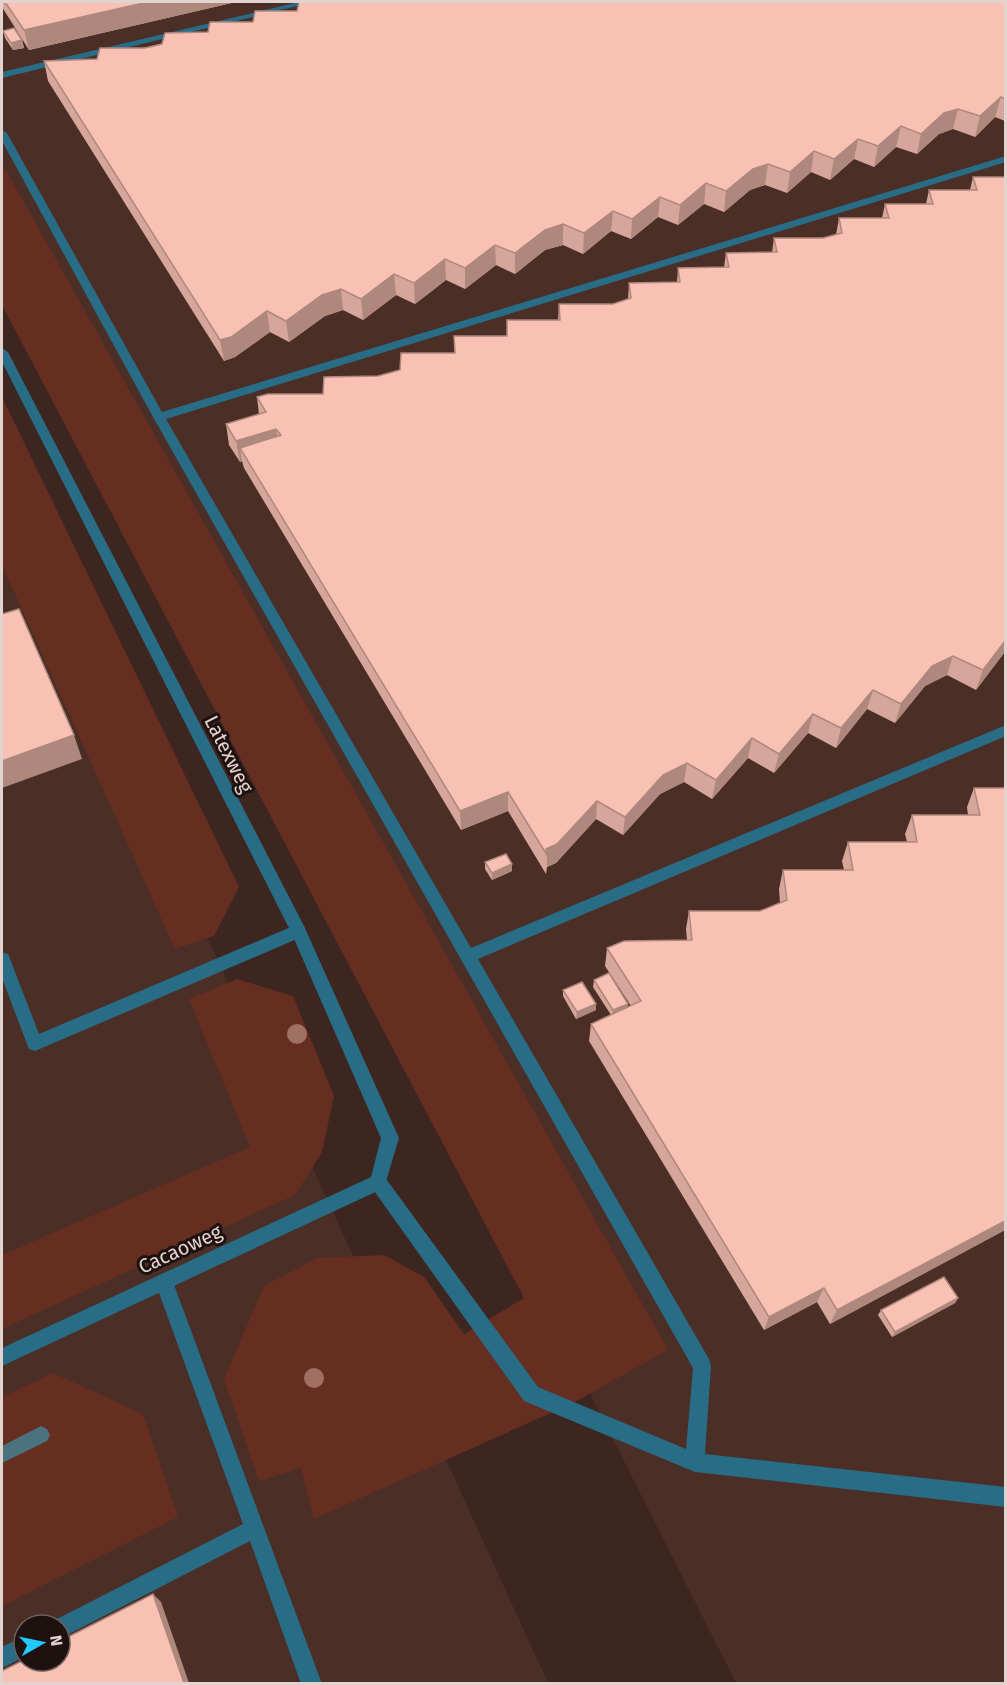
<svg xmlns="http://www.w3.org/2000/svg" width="1007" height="1685" font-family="'Fira Sans',sans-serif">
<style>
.built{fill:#4b2e26;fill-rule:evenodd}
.green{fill:#662e21}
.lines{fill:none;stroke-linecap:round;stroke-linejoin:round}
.stream{fill:#4b727f;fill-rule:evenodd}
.service{fill:#286c85;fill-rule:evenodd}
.minor{fill:#286c85;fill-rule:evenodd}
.tree{fill:#a17064}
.wall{fill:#d6a69a}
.shaded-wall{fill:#ae877d}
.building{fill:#f9c1b3;stroke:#ae877d;stroke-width:1.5}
.labels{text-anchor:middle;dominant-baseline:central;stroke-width:6;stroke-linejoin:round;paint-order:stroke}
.street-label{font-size:20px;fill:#e3d3cf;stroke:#1d1210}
</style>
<rect width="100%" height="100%" fill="#3d2620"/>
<!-- built -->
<g class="built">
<path d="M2,2H1005V1683H736L2,229Z"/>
<path d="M2,487L548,1683H2ZM24,1625H60V1661H24Z"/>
</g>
<!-- green -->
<g class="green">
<path d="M2,163L668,1350L573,1403L314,1519L301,1468L259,1481L224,1379L264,1286L317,1258L384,1255L424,1277L464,1334L524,1298L2,305Z"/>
<path d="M2,397L239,887L214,936L175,949L2,565Z"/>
<path d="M237,979L293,996L334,1096L322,1152L295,1195L2,1329V1255L250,1147L189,999Z"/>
<path d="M53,1373L143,1414L178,1517L2,1606V1397Z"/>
</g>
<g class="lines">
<!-- stream -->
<path class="stream" d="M41,1426L47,1429L50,1435L47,1441L2,1463V1446Z"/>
<!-- service -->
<g class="service">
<path d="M299,2H314L2,78V72Z"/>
<path d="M2,130L7,133L162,412L1006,156V162L166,419L471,948L1006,725V736L478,959L709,1359L711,1366L705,1454L1006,1487V1507L695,1472L524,1401L372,1188L369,1182L372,1176L378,1174L384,1176L538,1387L686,1449L693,1368L153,417L2,141Z"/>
<path d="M298,924L304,926L306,931L304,936L35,1051L29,1049L27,1044L2,978V952L8,954L10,959L39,1034Z"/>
<path d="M164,1273L170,1276L173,1282L322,1684H301L250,1541L67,1635L60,1638V1625H51L53,1621L243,1524L155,1282L158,1276Z"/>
<path d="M24,1636V1657L2,1668V1647Z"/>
</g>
<!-- minor -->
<path class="minor" d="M2,348L8,352L304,926L399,1138L384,1188L2,1366V1348L371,1177L381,1138L291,932L2,362Z"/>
</g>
<!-- trees -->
<g class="tree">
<circle cx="297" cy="1034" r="10"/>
<circle cx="314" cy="1378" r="10"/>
</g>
<!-- wall -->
<g class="wall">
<path d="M2,2H236L29,50L2,7Z"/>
<path d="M1005,2V121L995,117L975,137L953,129L939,134L917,154L896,147L874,167L854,159L830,180L811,172L787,193L765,185L750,190L724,212L704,204L678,225L658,217L631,239L611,231L583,254L563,245L545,250L515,274L496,265L465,289L446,280L415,304L396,295L363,320L343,310L325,316L289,342L270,332L235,357L224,361L48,81L44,61L97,59L253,22Z"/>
<path d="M3,31L22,40L24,48L13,50L5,38Z"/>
<path d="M973,177H1005V654L1004,653L976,690L947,675L925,686L895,723L867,709L836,748L808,733L774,773L748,758L712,799L684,782L660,794L623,835L596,819L556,863L547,867L546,874L508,811L461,830L244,468L242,461L240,462L229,445L226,424L259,414L257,397L323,394L400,370L507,336V320H558L559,304H613L628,299L629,283L677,282L678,268L724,267L726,253H772L774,238H823L836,235L839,218H882L885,204H926L929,190H970Z"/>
<path d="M974,788H1005V1230L830,1324L817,1302L764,1330L589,1041L591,1024L611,1015L593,987L594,980L628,1008L631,1006L605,966L607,948L687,940L686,929L689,911H760L780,903L779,889L783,870H844L842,861L848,842H907L905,834L912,815H968L967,807Z"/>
<path d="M485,862L512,864V871L492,880L485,869Z"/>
<path d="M563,990L596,1010L576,1019L563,996Z"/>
<path d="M958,1298L955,1303L892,1337L878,1315L881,1310Z"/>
</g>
<!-- shaded-wall -->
<g class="shaded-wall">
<path d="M148,2H236L29,50L24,30Z"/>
<path d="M22,40L24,48L13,50L11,43Z"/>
<path d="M1001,97L995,117L975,137L980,116Z"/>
<path d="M958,109L953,129L939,134L917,154L921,134L944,113Z"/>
<path d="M901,126L896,147L874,167L878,146Z"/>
<path d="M858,139L854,159L830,180L834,159Z"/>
<path d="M814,151L811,172L787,193L790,172Z"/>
<path d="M768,164L765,185L750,190L724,212L726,191L753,169Z"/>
<path d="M706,183L704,204L678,225L680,205Z"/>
<path d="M660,197L658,217L631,239L632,219Z"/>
<path d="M613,211L611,231L583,254L584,233Z"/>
<path d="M563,224V245L545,250L515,274V253L545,230Z"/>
<path d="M495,245L496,265L465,289V268Z"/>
<path d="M445,259L446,280L415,304L414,283Z"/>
<path d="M394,274L396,295L363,320L361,299Z"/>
<path d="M341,289L343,310L325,316L289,342L286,321L322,295Z"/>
<path d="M267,311L270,332L235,357L224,361L220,340Z"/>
<path d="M276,429L279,449L240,448L242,461L240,462L236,441Z"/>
<path d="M1005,641V650L1004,653L976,690L983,670Z"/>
<path d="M953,656L947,675L925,686L895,723L901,704L932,666Z"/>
<path d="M873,690L867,709L836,748L841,728Z"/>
<path d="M813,714L808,733L774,773L779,754Z"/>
<path d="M74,735L82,759L2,788V761Z"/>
<path d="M752,738L748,758L712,799L716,780Z"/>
<path d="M687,763L684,782L660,794L623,835L625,817L663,775Z"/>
<path d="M508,792V811L461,830L460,811Z"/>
<path d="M597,801L596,819L556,863L547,867V855L546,849Z"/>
<path d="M512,864V871L492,880V873Z"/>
<path d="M596,1004V1010L576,1019L577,1012Z"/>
<path d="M628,1004L627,1010L612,1017L613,1010Z"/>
<path d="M1005,1221V1230L830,1324L837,1310Z"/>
<path d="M824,1288L817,1302L764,1330L769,1317Z"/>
<path d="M958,1298L955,1303L892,1337L895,1332Z"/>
<path d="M153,1594L161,1602L189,1683H184Z"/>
</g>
<!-- building -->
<g class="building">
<path d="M5,2H148L24,30Z"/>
<path d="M299,2H1005V99L1001,97L980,116L958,109L944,113L921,134L901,126L878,146L858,139L834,159L814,151L790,172L768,164L753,169L726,191L706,183L680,205L660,197L632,219L613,211L584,233L563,224L545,230L515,253L495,245L465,268L445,259L414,283L394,274L361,299L341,289L322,295L286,321L267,311L231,337L220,340L44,61L97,59L100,48H145L162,44L165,33L208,32L210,22H253L255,11H297Z"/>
<path d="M14,28L22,40L11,43L3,31Z"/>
<path d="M973,177H1005V641L983,670L953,656L932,666L901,704L873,690L841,728L813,714L779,754L752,738L716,780L687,763L663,775L625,817L597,801L557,844L546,849L547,855L508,792L460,811L240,448L281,435L276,429L236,441L226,424L266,412L257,397L268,394H323L324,377L378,376L400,370L401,353H455L454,336H507V320H560L559,304H613L631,298L629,283L680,282L678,268L729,267L726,253L777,252L774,238H823L842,233L839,218H889L885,204H933L929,190H977Z"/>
<path d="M19,609L74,735L2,761V614Z"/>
<path d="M974,788H1005V1221L837,1310L824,1288L769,1317L591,1024L641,1001L607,948L624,941L692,940L689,911H760L787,900L783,870H853L848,842H917L912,815H980Z"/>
<path d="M506,854L512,864L492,873L485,862Z"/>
<path d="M609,973L628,1004L613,1010L594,980Z"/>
<path d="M582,982L596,1004L577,1012L563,990Z"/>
<path d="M944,1277L958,1298L895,1332L881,1310Z"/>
<path d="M153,1594L184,1683H2V1671L24,1660V1661H60V1641Z"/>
</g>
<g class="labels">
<!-- street labels -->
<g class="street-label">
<text transform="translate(229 754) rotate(63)">Latexweg</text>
<text transform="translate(180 1249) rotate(-25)">Cacaoweg</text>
</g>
</g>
<!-- border -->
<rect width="1007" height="1685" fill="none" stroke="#e3d3cf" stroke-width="6"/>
<!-- north arrow -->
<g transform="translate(42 1643) rotate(81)"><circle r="28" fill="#1d1210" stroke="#6c5f5c" stroke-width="1.5"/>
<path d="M0-4.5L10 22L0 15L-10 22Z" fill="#21c9fd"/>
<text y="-9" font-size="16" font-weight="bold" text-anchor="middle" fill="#e3d3cf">N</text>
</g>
</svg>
